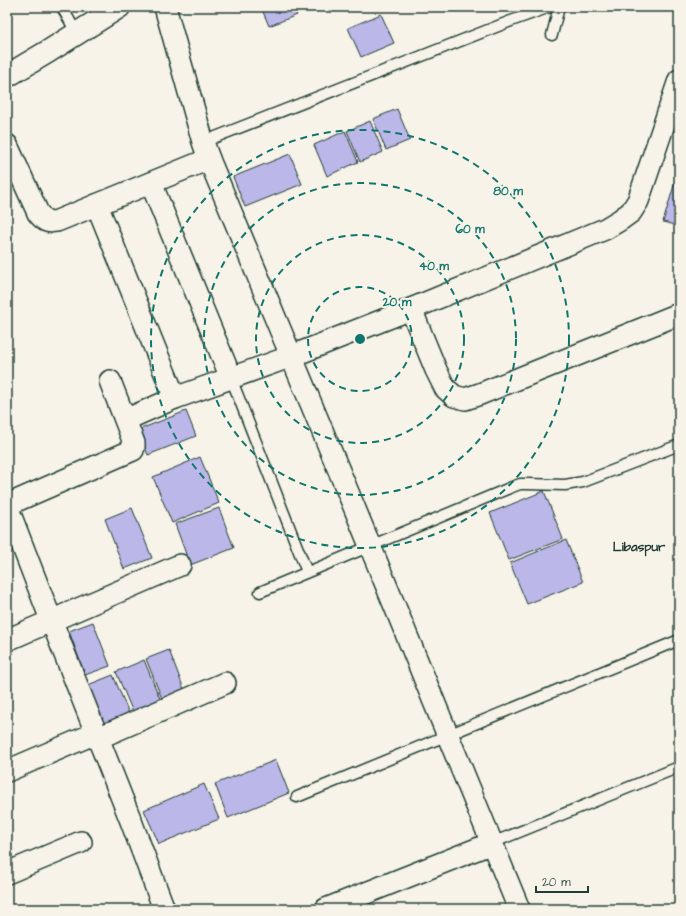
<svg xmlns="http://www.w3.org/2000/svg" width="686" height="916" font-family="'Architects Daughter',sans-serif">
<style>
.building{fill:#bbb7e9;stroke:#1f3d34}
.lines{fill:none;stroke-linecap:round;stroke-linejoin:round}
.service-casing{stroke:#1f3d34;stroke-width:13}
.minor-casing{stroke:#1f3d34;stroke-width:24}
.tertiary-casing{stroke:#1f3d34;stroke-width:25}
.service{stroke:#f7f3e8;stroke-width:10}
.minor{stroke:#f7f3e8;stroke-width:21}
.tertiary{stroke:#f7f3e8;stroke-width:22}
.ring{fill:none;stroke:#0f766e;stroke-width:2;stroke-dasharray:7 5}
.labels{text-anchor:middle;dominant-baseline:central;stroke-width:4;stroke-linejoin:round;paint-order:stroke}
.neighbourhood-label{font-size:13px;font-weight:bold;fill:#1f3d34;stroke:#f7f3e8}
.centre{fill:#0f766e;stroke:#f7f3e8;stroke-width:2}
.ring-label{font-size:12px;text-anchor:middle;font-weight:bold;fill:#0f766e;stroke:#f7f3e8;stroke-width:4;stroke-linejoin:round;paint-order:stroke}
</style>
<rect width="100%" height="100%" fill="#f7f3e8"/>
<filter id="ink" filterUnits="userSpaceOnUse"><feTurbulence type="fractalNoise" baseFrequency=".025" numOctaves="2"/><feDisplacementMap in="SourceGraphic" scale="8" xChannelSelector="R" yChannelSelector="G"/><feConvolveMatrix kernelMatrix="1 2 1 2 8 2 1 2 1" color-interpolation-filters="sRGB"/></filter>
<g filter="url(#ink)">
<!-- building -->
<g class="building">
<path d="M261,7H294L297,15L269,26Z"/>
<path d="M381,14L394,43L361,57L348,28Z"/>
<path d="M397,109L410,140L386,150L373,119Z"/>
<path d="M370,121L383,152L360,162L347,131Z"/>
<path d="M345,131L358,162L327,176L314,145Z"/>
<path d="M290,154L302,184L245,207L233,177Z"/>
<path d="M675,182L679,183V226L663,222Z"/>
<path d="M186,411L196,436L148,455L138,430Z"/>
<path d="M200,457L219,503L172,523L153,477Z"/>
<path d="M544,491L563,539L509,560L490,513Z"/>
<path d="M132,508L152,558L124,569L105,519Z"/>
<path d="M219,508L234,548L190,565L175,524Z"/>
<path d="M566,540L583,582L527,604L510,563Z"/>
<path d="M93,622L110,666L85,675L69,631Z"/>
<path d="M169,650L187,697L165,706L146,659Z"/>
<path d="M144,660L163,706L135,717L116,672Z"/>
<path d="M113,675L131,718L106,729L88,685Z"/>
<path d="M276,760L289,793L228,818L215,784Z"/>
<path d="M204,784L219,819L159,844L144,810Z"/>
</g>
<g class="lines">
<!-- service casing -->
<g class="service-casing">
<g id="service">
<path d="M62,7L77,34"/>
<path d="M552,35L559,7"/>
<path d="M203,142L511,21L550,7"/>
<path d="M231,378L307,572"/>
<path d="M260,592L512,487L520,484H527L565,485L583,482L679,445"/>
<path d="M297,797L679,640"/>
<path d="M492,843L679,767"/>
</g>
</g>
<!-- minor casing -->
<g class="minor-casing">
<g id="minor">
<path d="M165,7L203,142L209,159C314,408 417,659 519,909"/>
<path d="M7,145L38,213C45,221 46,223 57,221L209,159"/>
<path d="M151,183L231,378"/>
<path d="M97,205L175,398"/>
<path d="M411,309L436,370L445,388L454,396L465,399L480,394L679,314"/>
<path d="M134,416L175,398L292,356L411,309L605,229L620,220L631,212L638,201L679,80"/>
<path d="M7,505L133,450L134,447V443L110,381"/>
<path d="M7,506L48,612L131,821L164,909"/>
<path d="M7,640L180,565"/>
<path d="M98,738L225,683"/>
<path d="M7,771L96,733"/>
<path d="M7,873L81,842"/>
<path d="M326,909L492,843"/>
</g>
</g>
<!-- tertiary casing -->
<g class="tertiary-casing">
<path id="tertiary" d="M7,76L49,51L119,7"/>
</g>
<!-- service -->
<use href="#service" class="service"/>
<!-- minor -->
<use href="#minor" class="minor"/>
<!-- tertiary -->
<use href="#tertiary" class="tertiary"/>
</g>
</g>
<!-- distance rings -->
<g class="ring">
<circle cx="360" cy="339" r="52"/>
<circle cx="360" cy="339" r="104"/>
<circle cx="360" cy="339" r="156"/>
<circle cx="360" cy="339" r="209"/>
</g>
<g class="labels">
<!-- neighbourhood labels -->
<g class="neighbourhood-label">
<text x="639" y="547">Libaspur</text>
</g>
</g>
<circle cx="360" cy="339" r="6" class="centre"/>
<g class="ring-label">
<text x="508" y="195">80 m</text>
<text x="470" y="233">60 m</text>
<text x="434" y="270">40 m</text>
<text x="397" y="306">20 m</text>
</g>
<!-- margin -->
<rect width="686" height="916" fill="none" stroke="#f7f3e8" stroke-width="24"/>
<rect x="12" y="12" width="662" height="892" fill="none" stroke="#1f3d34" stroke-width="1.5" filter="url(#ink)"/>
<!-- scale -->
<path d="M536 886v6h52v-6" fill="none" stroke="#1f3d34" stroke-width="2"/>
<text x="542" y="886" font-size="12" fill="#1f3d34" stroke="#f7f3e8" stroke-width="3" paint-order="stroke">20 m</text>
</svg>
